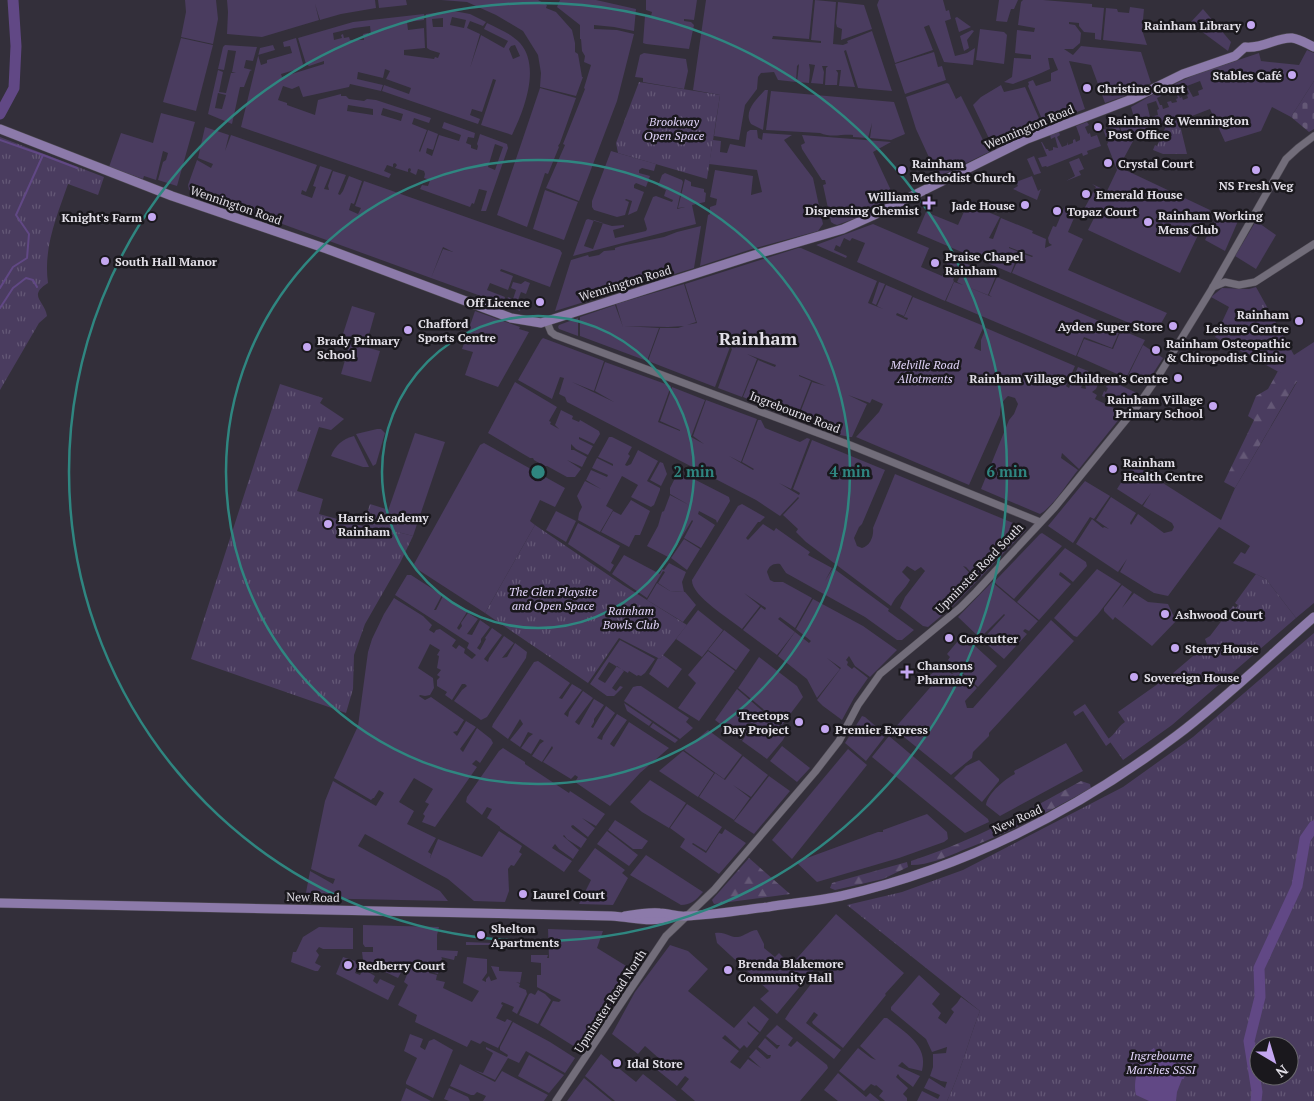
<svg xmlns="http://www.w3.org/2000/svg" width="1314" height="1101" font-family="'PT Serif',serif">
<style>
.green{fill:#4a3c5f;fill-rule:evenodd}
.forest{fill:url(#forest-firs)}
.cemetery{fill:url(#cemetery-stones)}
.park{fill:url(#park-tufts);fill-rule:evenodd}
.water{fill:#614885}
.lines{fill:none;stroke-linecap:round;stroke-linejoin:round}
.stream{stroke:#614885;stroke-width:2}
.river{stroke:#614885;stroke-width:11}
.minor-casing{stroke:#4f4b54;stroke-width:8}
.major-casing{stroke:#4f4b54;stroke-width:10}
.minor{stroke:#726d7a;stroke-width:7}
.major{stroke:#8c7aaa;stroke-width:9}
.ring{fill:none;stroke:#2f8680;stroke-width:2.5}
.poi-dot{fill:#c4a7f1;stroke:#1a181d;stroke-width:2}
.labels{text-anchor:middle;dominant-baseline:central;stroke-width:5;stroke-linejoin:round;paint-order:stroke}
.poi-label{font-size:12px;font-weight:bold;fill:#e2dfe7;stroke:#1a181d;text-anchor:start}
.park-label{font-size:12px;font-style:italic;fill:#e1d4f9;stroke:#1a181d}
.street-label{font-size:12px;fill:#e2dfe7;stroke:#1a181d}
.district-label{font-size:18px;font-weight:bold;fill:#e2dfe7;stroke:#1a181d}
.centre{fill:#2f8680;stroke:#1a181d;stroke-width:2.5}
.ring-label{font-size:15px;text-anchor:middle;font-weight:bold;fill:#2f8680;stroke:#1a181d;stroke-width:5;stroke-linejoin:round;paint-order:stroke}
</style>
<defs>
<pattern id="forest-firs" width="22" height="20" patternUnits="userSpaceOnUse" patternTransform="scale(1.25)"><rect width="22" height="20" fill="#4a3c5f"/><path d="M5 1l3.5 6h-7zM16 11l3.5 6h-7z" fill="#645876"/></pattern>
<pattern id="cemetery-stones" width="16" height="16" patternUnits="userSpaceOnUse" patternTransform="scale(1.25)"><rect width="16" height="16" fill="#4a3c5f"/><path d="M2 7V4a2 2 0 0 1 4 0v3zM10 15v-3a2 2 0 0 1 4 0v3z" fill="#645876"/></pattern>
<pattern id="park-tufts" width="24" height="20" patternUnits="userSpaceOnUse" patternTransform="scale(1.25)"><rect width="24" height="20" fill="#4a3c5f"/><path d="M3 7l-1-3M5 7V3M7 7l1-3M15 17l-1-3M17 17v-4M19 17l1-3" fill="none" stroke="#645876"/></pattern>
</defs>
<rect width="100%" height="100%" fill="#332f3a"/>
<!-- green -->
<g class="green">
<path d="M185,0H216L218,19L213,44L181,37L186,12Z"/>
<path d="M227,0H375L376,8L341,14L320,20L315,4L319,20L262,37L227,34L228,12Z"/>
<path d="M378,0H406L407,5L379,8Z"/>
<path d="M441,0H538L547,5L546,8L556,12L572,30L575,43V52L578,54L582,77H583L576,96L540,87L541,73L538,55L523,31L496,15L467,2Z"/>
<path d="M560,0H596L636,9L634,31L614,27L594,25V29L617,30L634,34L617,101L579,201L546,188L565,145L563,144L585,89L584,88L591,65L584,62L585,56L582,51L581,39H580V25L557,7Z"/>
<path d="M646,0H697L694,20L684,19V21L691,22L694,25L689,49L646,44L643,43L645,16H651L652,12L646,10Z"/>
<path d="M706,0H813L809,39L773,36L772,39L821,43V41L811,40L815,0L836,2L833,44L843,45L848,43L847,41L872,31L892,91L858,88L846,50L844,51L855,87L839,86L841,70H836L838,73L837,85H825L826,68L828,66H822L824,72L823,84L811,83L815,65L809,64L810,70L809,83L797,82L799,64L797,66L796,82L778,80L774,72L761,73L758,77L757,89L745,105L739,140L714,136L720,95L693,90Z"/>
<path d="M879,0H943L946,11L949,10L951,19L945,21L955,56L967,53L975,48L973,65L944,62L929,25L924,27L933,50L895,63L877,5Z"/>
<path d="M999,0H1018L1014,9H1011L1007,22L996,21Z"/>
<path d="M1023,0H1043L1092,4V7L1104,8L1101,40L1095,39V33L1084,32L1079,26V23L1069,22V24L1075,25L1081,33L1080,43L1073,49H1064L1073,55L1081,46L1141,52L1151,83L1125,96L1105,103L1091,65L1069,61L1085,109L1044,124L1028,86L1029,84L1028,82L1033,80L1036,86L1051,81V73L1058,70L1053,58H1048L1050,69C1038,75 1026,79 1013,84L1004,82L1012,77L1014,58L1031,59V55L1015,53L1017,30L1034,32L1035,28L1018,25L1021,2Z"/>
<path d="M838,2L864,5L872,29L841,40L842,29L837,27L836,23Z"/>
<path d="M1130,7L1144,9L1142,30L1147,45L1103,40L1106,8L1117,9L1118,12L1129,13Z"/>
<path d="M1203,9L1231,42L1228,51L1190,23Z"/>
<path d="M454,11L470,14L486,22L483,26L470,21L467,28L480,34L470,68L481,35L504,48L508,41L484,29L487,23C497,28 512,34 520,43C541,67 524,110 512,135L481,125L496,80L493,79L482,112L472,109L470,115L480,119L478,124L382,91L384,85L409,94L411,88L386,79L390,71L385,69L383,78L358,72L357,79L383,85L381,91L350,84L349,87L303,97L299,86L292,89L283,86L278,100L287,103V105L315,115L318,100L341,94V96H346L349,99L364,101L367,99L376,100L431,118L429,123L414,118L412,124L427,130L419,151L420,152L428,130L438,134L433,150L427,148L426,153L432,156L439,135L459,141L461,135L442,128L444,122L475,133L474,138L468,137L466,143L471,145V148L477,150L478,146L477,144L480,134L507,144L508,148L486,211H481L487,191L479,189L474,204L472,203L470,207L420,189L422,185L428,186L430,180L424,178L425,174L424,171L418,169L416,175L410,172L411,170L410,168L408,169V172L395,168L397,165L395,163L393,164V167L387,165L384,171L391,174L389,178L241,127L260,48L273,45L275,50L258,55L261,65L267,63V60L292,53L290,46L284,47L283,42L296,38L303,64L301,68L281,74L282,77L324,64V61L309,66L306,64L298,38L353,22L424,14V20L407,22L408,30L424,28L425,48L404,50V55L434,59L435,57L438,58L440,53L430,50L427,48L426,14ZM452,17L466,20L464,28L450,25ZM443,18V27H433L432,19ZM370,26L371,35H368V33L363,34L364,40H350L349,37L344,38L343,34L341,35L342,38L334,40L333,33L354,28ZM515,45L520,56L513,59L509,49L511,46ZM348,105L373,109V115L347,111ZM383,108L403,114L401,121L381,115ZM495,144L503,147L495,170L488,167Z"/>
<path d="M957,17L971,27L959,32L955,18Z"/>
<path d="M980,29L1004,32L1007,35L1004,64L976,60Z"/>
<path d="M972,30L974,31L967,40L969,48L964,51L960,36Z"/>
<path d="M181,38L213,45L196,111L163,102Z"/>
<path d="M225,45L257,47L253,61L246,60L244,68L252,70L250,71L244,87H240L232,124L208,114L218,70L223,72L219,92L226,93L231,73H236L232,72L236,51L228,50L224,70L218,69L223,47ZM218,93L226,95L222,109L215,108Z"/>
<path d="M1307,50L1314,53V81L1291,117L1272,107L1261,131L1225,142L1210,109L1166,126L1164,122L1138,132L1119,167L1210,210L1180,273L1088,230L1096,214L1084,209L1096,187L1092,184L1107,191L1117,170L1107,144L1108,143L1103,129L1108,130L1109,127L1112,126L1113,128L1116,127V125L1118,124L1122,136L1115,140L1127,135L1123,136L1119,124L1128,120L1130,125L1136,124L1131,107L1159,91L1161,96L1157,98L1160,105H1162L1163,109L1169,107L1167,102L1171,101L1172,103L1177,102L1176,99L1178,98L1175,91L1171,93L1168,87L1194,75L1259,53L1261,61L1299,65ZM1200,81L1203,89L1198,91L1199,95L1193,97L1187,86ZM1186,87L1189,94L1187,95L1188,98L1183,100L1182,97L1180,98L1177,90ZM1156,101L1159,109L1157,110L1158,115L1150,117L1147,104Z"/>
<path d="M934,52L938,67L942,66L946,80L905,94L895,64Z"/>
<path d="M644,53L686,59L688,71L684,89L643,82V78L635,77L640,55Z"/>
<path d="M947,83L949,84L956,99L961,96L989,152L938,177L916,129L906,97Z"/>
<path d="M1001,85L1004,92L1025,87L1042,125L994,149L973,105L981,97Z"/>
<path d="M540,88L576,98L560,143L558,146L559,147L548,174L545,173L527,227L497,215Z"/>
<path d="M765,90H768L763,130L751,124C743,111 757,99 765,90Z"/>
<path d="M771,91L894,102L905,134L891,140L870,138L872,123L868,138L853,137V135C842,134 831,138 820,133L766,130Z"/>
<path d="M161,113L195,122L177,186L158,180L163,162L166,160L168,153L163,151L156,180L144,176L143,179L109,167L121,133L153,143Z"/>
<path d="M1087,122L1089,125L1085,127L1088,134L1090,133L1091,137L1097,135L1101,146L1087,151L1088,154L1083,156L1082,153L1047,167L1046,166L1042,167L1038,158L1047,156L1041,142H1042L1046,149H1048L1049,151L1053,150V147L1058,148L1055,137L1051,139L1050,135L1059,132L1060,135L1057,137L1062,147L1067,145V142L1068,145L1073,143V140L1075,139L1076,142L1080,140V137L1076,126Z"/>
<path d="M205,127L229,135L225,151L231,135L317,165L306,192L302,190L301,194L312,198L316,187L313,186L320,166L332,170L324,189L329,190L328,186L333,171L346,175L338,194L340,195L343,191L349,176L362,181L354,204L351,203L349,210L358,214L361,208L355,206L364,181L560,250L562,253L550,287L501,269L500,271L513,276L508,290L490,283L487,290L505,297L503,304L431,278L443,249L453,252L443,247L431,278L189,190L188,185L197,160L211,168L213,164L198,158Z"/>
<path d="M750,130H757L758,138L762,140L763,133L792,135L784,140L813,178L823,224L818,231L752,249L700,266L708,215L710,214V207L716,205L717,199L710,197L715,170L753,176L751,195L762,192L757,170L709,164L713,140L721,141L720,152L727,153L730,144L745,147L747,132Z"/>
<path d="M802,135L891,142L873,152L895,199L859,217L837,225L834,224L831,222L823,185L826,184L825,180H822L802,149L801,145L805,143Z"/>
<path d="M611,151L656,164L654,171L642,168L639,170V173L650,176L646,187L636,183L634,185V188L644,192L637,211L628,215L632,201L626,199L625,200L629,202L625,215L617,217L594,210L592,207V201Z"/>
<path d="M1034,156L1041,173L1034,175L1027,159Z"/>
<path d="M1079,158L1084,169L1079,171L1081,175L1066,181L1075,176L1069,162Z"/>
<path d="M665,173L682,180L683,182L677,209L685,207L678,208L685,179L691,182V186L704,189V192L706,193L705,202L692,205L696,224L573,256L586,220L588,219L612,226L624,225V227L613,230L615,238L646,231L647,229L644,219L653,197L656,196L672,202L673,200L664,196L666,190L658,186L662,175ZM594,220L603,223L593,249L584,246Z"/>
<path d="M1032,176L1038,191L1041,189L1037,200L1013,189L1018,186L1016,182Z"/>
<path d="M545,190L578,202L564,240L533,229Z"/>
<path d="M973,201L976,207L1000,217L989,238L993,239L1001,218L1033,231L1032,233L1046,239L1045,248L1052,245L1049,243L1048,238L1053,226L1056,227L1065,206L1077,211L1068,232L1083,239L1068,270L1167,313L1155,334L1012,273L1021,253L1032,257L1033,256L1009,247V248L1019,252L1011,273L917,233L926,212L958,225L967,205Z"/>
<path d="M1219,213L1238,221L1225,251L1205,240Z"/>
<path d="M1256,221L1276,235L1256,269L1235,256Z"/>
<path d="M873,224L929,248L921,267L942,276L950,257L996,276L988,295L968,287L992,297L989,295L997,277L1120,330L1112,348L1084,337L1076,356L946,301L954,282L963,285L957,282L960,276L958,272L956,273L953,280L954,281L945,301L857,262L865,243L852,238L850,241L844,238L840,247L836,245L834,250L847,256L846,258L816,245Z"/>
<path d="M701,226L694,268L555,311L571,260L588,255L589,257L599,255L604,251L615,250V248L621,246L664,237L677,232Z"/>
<path d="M798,248H801L877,281L868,303L883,309L877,306L886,285L912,296L904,316L897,313L896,315L907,320L908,318L904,317L913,297L984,326L974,348L981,351V340L986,328L1075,366L1066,386L1069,388L1078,367L1088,371L1081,388L1086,389L1085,384L1090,372L1101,377L1096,389L1092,392L1097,395L1095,399L1124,413L1079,469L1062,453L1061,458L1078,470C1068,482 1053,507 1040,514L981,489L1009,420L1014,414L1018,404L1015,398L1008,396C1002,401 1000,407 1000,415L969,485L856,437L879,412L883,404L872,399L870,403L848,395L867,404L852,437C844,437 823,430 816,425C809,421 812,418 800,413L812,382L826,386L799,375V376L811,381L799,412L775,403L766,407L743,397L758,360L775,367L776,365L747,354L757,359L742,397L718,388L732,349L730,347L715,387L648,361L660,328H678L684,326L668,327L624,326L659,328L647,361L580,336V317L615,305L623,327L616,304L684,284L696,322L687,325L697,323L685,284Z"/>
<path d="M525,281L530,283L526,294L521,292L518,300L523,302L520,311L505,305L508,297L513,299L516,290L511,288L513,282L521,284Z"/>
<path d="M879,282L885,284L876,305L872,303Z"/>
<path d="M1256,287L1294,355L1314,342V603L1296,618L1266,579L1233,563L1241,552L1245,554L1250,546L1219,527L1168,596L1154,593L1120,572L1127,559L1118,572L1076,544L1092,519L1103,528L1104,527L1109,529L1096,520L1111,497L1136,513L1130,523L1131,525L1138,514L1164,533L1172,531L1174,527L1172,523L1143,506L1151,493L1142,505L1117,489L1133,464L1221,520L1235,488L1297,382L1215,337L1229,307L1211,297L1222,288L1249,289Z"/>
<path d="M352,306L375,313L366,345L342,337Z"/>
<path d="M475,311L520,327L519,329L529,332L498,387L465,375L473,352L462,349Z"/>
<path d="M578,318V336L559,329L558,327L559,325Z"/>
<path d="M1121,330L1145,340L1126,378L1077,356L1084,339L1113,349Z"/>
<path d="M543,338L604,361L594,391L572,382L614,402L595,391L605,362L671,386L658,422L680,431V430L660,421L672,387L705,400L691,437L704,444L693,436L706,400L757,419L741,462L729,456L753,470L754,469L742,462L758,420H761L765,428L800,442L807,438L810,439L791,489L779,483L799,495L800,493L793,489L812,440L885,470L862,524L859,527L854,538L857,546L862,548C870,546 874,536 873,528L895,474L1025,528L1026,530L978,580L966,567L963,566L977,581L953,606L928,627L923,626L900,608L905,597L925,571L921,567L915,571L907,566L902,572L910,580C904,591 896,595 891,606L806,542L796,532L798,529L783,515L799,498L798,497L780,516L756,500L567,402L565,397L559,394L564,378L560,377L552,399L518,380L541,340Z"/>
<path d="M350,343L380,351L371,382L341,374Z"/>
<path d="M1143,345L1163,358L1145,386L1127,378Z"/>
<path d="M1109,380L1139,394L1129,407L1102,396L1104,391L1106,392L1108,388L1106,387Z"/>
<path d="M515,382L557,407L549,421L551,422L550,424L559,429L555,425L561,410L573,416L572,419L579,422L580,420L599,431L600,434L594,444L579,437V439L593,446L588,455L576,449L571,444V450H574L587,457L582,467L567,460L581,469L575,477H567L547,466H544L534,460L533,458H530L488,433Z"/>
<path d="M377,429H381L385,433L376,464L373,466L356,434Z"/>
<path d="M415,433L445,442L413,536L382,528Z"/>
<path d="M354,436L369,467H363L331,456C335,445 343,439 354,436Z"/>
<path d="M609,437H612L632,447L628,454L630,456L625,465L627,466L631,464L638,450L658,461L647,481L660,488V490L654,505L651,507L631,497L638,485L622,476L606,506L613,510L600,532L578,520L579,513L582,507L577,496L585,481L601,489L586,480L591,470L607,477L608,475L592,468L597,458L613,466V464L598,457Z"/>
<path d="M484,443L565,488L555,507L540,500L530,521L535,525L485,613L417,569L414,564L480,445Z"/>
<path d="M660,462L663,463L667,474L661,486L650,480Z"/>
<path d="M686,475L729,497L730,501L717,523L716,520L699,511L698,514L715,525L701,548L684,538L693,521L692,520L667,562H665L668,557L647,546L658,526L662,512L664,511L670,495L689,505L670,494V488L675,478Z"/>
<path d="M1085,481L1110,496L1094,519L1090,517L1073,543L1048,526Z"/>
<path d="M631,500L650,511L640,535H635L629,547L601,532L613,511L621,515Z"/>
<path d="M742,504L765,517L760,522H758L746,538L748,540L763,524L774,531L776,528L810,552L808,555L832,568L825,581L833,568L889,609L888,611L914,630L902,640H897L865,617L786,573L780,564C773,563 769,566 767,572L770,580L774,582H783L812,598L795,628L780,617L778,619L795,632L777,655L743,630L761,607L765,610L766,608L744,593L760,606L742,629C730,619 691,596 692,580L738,506Z"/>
<path d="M556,511L576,521L566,542L546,530Z"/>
<path d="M578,523L620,546L611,563L614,565L610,572L568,544Z"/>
<path d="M1042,533L1062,546L1014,599L994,582L1040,534Z"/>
<path d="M684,539L700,549L687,570L671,558Z"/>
<path d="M1065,548L1086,562L1087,566L1073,582L1062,573L1060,572L1059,575L1071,584L1039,620L1017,602Z"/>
<path d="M624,555L660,574L662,569L664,570L669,563L686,572L682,582L684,592L670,591L658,583L665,572L663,571L647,598L612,574Z"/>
<path d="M1097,569L1121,584L1098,614L1077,637L1074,636L1054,618Z"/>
<path d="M407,575H411L442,595L434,610H436L443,596L467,612L457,628L459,630L462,626L461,623L468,613L478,619L467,634L472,635L480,620L490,627L481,639V642L477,648L480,650L486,639L485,638L492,628L502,635L484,659L488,662L489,658L504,636L514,643L502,658L507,657L515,643L527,652L526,658L487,717L481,720L454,701L462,690L467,686L465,684H462L452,700L445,695L447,692L437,686V680L440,677L437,675L441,670L437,668L439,656L437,655L440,650L430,644L418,668L433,678L434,688L430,695L425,696L420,695L419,696L425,700L431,697L464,720L457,731L453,732L457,736L466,721L476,727L460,749L463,752L477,728L491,739L493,743L480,763L476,760L472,764L477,767L435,827L422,822L425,816L423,814L429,804L425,802L433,789L414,778L399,802L414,811L407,824L436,838L428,852L431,854L430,858L438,839L482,857L499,831L522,846L519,852L522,854L514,866L511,865L508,869L509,891L505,902L474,901L448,879L365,834L358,846L440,891L448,901L305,898L310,871L333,884L335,879L328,877L311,869L325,801L333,781L376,806L384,793L379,790L374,798H373L371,800L334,778L358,726L368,652L372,639L384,614L394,598L423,616L432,625L429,630L434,633L436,630L440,629L456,640L452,646L456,649L459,645L465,649L464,653L472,659L476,655L467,648L469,643L395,595Z"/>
<path d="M992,582L1038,621L1029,631L1025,629L1023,631L1027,634L1004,659L982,640L1005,615L1004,614L980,638L958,617Z"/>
<path d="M657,583L670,591L685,592L696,605L683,622L647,600Z"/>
<path d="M1122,585L1132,592L1122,608L1134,593L1148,602L1168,604L1176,621L1152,646L1115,617L1113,620L1104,611V608Z"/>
<path d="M813,599L863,626L897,650L870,677L855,666L849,656L846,660L848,662L847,665L852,669L854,667L868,678L854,698L842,720L823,706L817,700L841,668L827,658L840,669L817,698L807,679L778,656L795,632L809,643L811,641L796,629Z"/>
<path d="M698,610L723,630L702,657L676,639Z"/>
<path d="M1051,620L1074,641L989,733V736L973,752L972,758L951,775L894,729L934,683L928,677L938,668L943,673L947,670L952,674L957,670L977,688L965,701L967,708H973Z"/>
<path d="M724,630L750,650L736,670L708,650Z"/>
<path d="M963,635L997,666L978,687L948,660L950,657L947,654Z"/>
<path d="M620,640L655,659L645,673L641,676L638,675L637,676L629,671L628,673L609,662L598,679L605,683L617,666L624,671L612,688L616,691L620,686L623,687L614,696H607L590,684Z"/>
<path d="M708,651L735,671L699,721L678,708L696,683L688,675Z"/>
<path d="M663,655L682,669L668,688L649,674L658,658L660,659Z"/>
<path d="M759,657L797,686L803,697L782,725L738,688Z"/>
<path d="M538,661L570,683L559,698L562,699L572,684L582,690L564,714L568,717L569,712L583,691L593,698L575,722L579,725L594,699L604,705L594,719V722L591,727L593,728L606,706L615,713L597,738L602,740L603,736L617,714L627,720L610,744L614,747L629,722L669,748L640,773L610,806L575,782L578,777L575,775L571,779L543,762L553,748L552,746L542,762L532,756L540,744L544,741L540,739L531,754L521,748L529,737L533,734L528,732L520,747L510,740L523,724L520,719L508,739L492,727L493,724L534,662Z"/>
<path d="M637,686H641L689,718L686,722L693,728L680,739L624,701L633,687Z"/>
<path d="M737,689L787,732L783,740L767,759L742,741L751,728L741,740L715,720Z"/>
<path d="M624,703L652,722L649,726L627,711Z"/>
<path d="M1085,704L1111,742L1106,746L1083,711L1075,716L1073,712Z"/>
<path d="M862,716L865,717L886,735L866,761L845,743Z"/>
<path d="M653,723L678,740L675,743L650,727Z"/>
<path d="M708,730L742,755L724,779L684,750Z"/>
<path d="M889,736L978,811L988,819L989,822L965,833L872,757Z"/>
<path d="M1066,743L1083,771L1000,816L986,805C987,794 1006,778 1015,774L1014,771Z"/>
<path d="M782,746L810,768L797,782L770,761Z"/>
<path d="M503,748L525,762V764L569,793L570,791L605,814L596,826L582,818L595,828L588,837L573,825L571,826L572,828L587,839L581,848L567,839L564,835L563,836L579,850L573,859L559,849L555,844L552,848L572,861L564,872L500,828V827L487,818L492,809L487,807L482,815L466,802L467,797L499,751Z"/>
<path d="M848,749L867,765L792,859L772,840Z"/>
<path d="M683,751L714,773L698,797L659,771Z"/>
<path d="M743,756L768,775L751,797L733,785L750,798L734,820L699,797L715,773L725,780Z"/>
<path d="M979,760L999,779V781L982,802L954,778L966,766Z"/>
<path d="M769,776L790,791L754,834L734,821Z"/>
<path d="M650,780L686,803L669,828L642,812L630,802Z"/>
<path d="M687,804L722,827L706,851L693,843L692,844L706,853L719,833L722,834L725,829L746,843L719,874L680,847L685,839L670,828Z"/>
<path d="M927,814L947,832L948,839L944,842L899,858L817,882L796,862L878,832H883V830Z"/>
<path d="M615,820L648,841L642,849H633L608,830Z"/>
<path d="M607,831L638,855L629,866L597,844Z"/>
<path d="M595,848L625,870L622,873L628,878L613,905L579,904L591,880L578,871Z"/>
<path d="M646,855L703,892C696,900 691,905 681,905L630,875Z"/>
<path d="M836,914L904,973L885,994L886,995L843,1048L813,1024L812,1022L818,1015L814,1012L806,1023L841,1050L834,1059L785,1019L790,1011L815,979L819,976L823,977L830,968L827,966L828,964L821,961L777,1014L760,999L769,991L717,943L715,933C726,931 730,938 738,937C745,936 750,930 757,930L764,944V948L775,957L779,953L791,965Z"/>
<path d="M363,925L439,927L437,935V950L458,951L457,956H455L454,960L441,957L442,958L438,974L431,972V966L429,973L437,975L436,980L445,982L443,988L472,1002L479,991L463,983L467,957L487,959V973L482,980L486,982V979L489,976L491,981L497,979L491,966L499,967V971L522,972L520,983L516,982L520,984L519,987L526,990L527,994L517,1014L512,1011L514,1007L502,1002L501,1004L503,1005L496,1018L505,1022L507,1019L512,1021L498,1048L483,1041L480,1044L471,1040L467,1047L415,1022L417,1015L398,1005L408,985L404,982L410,967L405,965L398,978L381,970L384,964L378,962L376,967L363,960L362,952H373V947H365L363,944Z"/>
<path d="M319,927L353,928V949H323L319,947L316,951L319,955L315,963L321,966L318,971H315L291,962L293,952H296L303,937Z"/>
<path d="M548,929L603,931L597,948L636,972L583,1052L540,1025L553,1001L559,1002L561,1000L537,987V975H541V963L531,962V955H548L547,958H549Z"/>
<path d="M466,942L494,943V945H466Z"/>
<path d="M670,945L688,951L708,969L688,991L734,1028L754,1006L769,1019L760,1032L747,1021L748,1024L759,1033L747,1048L744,1045L740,1049L725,1035L722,1038L739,1051L730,1062L740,1069L748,1059L761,1068L749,1057L756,1049L767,1059L770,1058L771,1055H768L758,1047L765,1038L777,1049L780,1045H777L766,1036L777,1025L793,1038L788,1045L791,1047L797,1041L827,1065L828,1068L800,1101H695L681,1089L689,1079L685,1076L677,1086L656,1069L662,1061L645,1046L638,1054L612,1034L635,992Z"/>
<path d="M343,957L355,961L358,966L355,973L360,975L363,969L375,976L373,981L377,984L380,979L395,986L388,1000L336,974Z"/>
<path d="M919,975L940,994L932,1004L941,1013L938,1018L946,1024L954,1012L951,1009L957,1003L961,997L980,1011C968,1041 961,1072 947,1101H917L922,1091L938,1099L940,1095L924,1088L929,1078L945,1088L947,1082L941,1081L930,1076L933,1067V1054L946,1053L947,1047L932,1052L926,1039L891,1010V1007Z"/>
<path d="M538,990L545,994L551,1000L538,1024L519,1015L529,994L531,993L535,995Z"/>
<path d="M884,1018H887C904,1032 929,1045 922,1071L909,1068L902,1062L898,1066L920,1076L913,1087L900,1077L898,1074L896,1077L908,1088L903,1094L907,1098V1101H885L879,1096L883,1091L876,1085L875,1086L871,1084L864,1091L839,1071L858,1048L871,1058L876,1060L860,1046Z"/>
<path d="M513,1022L550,1042L575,1058L565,1073L526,1051L519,1063L508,1058L495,1080L474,1070L483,1073L493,1053L486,1049V1047L507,1057L508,1055L500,1050V1047Z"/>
<path d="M410,1034L423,1039L420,1047L425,1050L429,1041L434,1039L453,1050L433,1098L406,1084V1082L417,1058L404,1051Z"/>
<path d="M601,1054L636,1082L643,1074L677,1101H615L585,1076Z"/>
<path d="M529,1055L564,1075L549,1093L518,1076Z"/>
<path d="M460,1064L495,1082L502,1071L548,1095L544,1101H483L486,1096L477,1092L474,1095H471L450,1086Z"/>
<path d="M838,1073L866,1097L870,1093L880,1101H838L824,1090Z"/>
<path d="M584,1078L612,1101H567Z"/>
<path d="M406,1088L431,1101H401Z"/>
<path d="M449,1088L468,1097L470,1101H449L444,1099Z"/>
</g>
<!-- forest -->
<g class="forest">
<path d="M1278,371L1297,381L1235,488L1224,482L1254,420L1248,416L1256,396L1268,389Z"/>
<path d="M1081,781L1090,784L1091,788C1049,812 1008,833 963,850C947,857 929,865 911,865V861C971,842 1026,812 1081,781Z"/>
<path d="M749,858L790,894L714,904L712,900Z"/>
<path d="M907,862L908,867L883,879L835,890L830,888L832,883Z"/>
</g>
<!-- cemetery -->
<path class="cemetery" d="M1314,81V129L1309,132L1291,117Z"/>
<!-- park -->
<g class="park">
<path d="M639,82L720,95L707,179L618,153L616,143Z"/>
<path d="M1179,121L1187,154H1163L1153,150L1155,145L1157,146L1166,126Z"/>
<path d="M0,137L104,177L98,195L68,184C57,216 43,248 48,283C27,296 45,301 47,316L39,323L0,390Z"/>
<path d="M1250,297H1260L1274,321L1259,325L1253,320Z"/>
<path d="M280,384L323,398L320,403L344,419L331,430L319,427L297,491L323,499L319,514L363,526L370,504L389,510L382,528L413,536L400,563L365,624L354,655L353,689L346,713L191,659Z"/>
<path d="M535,525L623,585L687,625L660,659L619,638L588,683L485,613Z"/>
<path d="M1256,574L1266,579L1296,618L1172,725L1123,760L1108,739C1116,734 1116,728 1125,722L1118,712L1172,674L1207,644L1205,639L1210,636L1233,606L1236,608L1238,605L1235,603Z"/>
<path d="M1314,633V1101H947C961,1072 968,1041 980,1011L847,905L902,892L963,870L1123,787L1193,737ZM1259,1046H1289V1076H1259Z"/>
</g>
<!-- water -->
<path class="water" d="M1154,1048L1159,1058L1164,1059L1168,1056V1054H1173L1174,1061L1185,1071L1184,1079H1182L1177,1092L1176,1101H1149L1136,1095C1134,1087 1135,1074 1140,1068L1137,1060L1133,1055L1135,1054L1142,1058L1145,1057L1148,1052Z"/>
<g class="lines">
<!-- stream -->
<g class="stream">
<path d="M0,140L43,155L16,215L29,234L27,258L13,267L0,288"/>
<path d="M43,155L77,168"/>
<path d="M0,308L13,288L26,278L33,280L37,287"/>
</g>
<!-- river -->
<g class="river">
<path d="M0,114L14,88L16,46L13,0"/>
<path d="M1256,1101L1257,1092L1249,1041L1260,997L1259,968L1297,886L1305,839L1314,826"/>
</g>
<!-- minor casing -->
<g class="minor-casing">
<g id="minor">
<path d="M1213,287L1225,282L1239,285L1255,282L1314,244"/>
<path d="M547,322L551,332L555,335L850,445L1040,522"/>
<path d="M556,1101L666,936L714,890L815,772L839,741L858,705L880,674L960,608L976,592L1055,507L1139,404L1159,375L1213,287L1286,159L1298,148L1314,136"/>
</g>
</g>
<!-- major casing -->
<g class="major-casing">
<g id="major">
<path d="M0,129L172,196L327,249L511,318L541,323L754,255L843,229L872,216L1027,139L1132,99L1183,74L1235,56L1245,47C1263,49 1277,37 1292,38C1300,39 1307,44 1314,47"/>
<path d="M0,903L611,916C634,917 650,924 672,916"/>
<path d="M625,916C637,914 648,912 660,913C669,913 677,917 686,916C714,915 740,910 768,907C792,903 817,901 841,896C963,868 1076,811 1176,736C1224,700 1268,657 1314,617"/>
</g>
</g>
<!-- minor -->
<use href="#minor" class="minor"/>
<!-- major -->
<use href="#major" class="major"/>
</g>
<!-- distance rings -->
<g class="ring">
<circle cx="538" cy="472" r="156"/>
<circle cx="538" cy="472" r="312"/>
<circle cx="538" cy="472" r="469"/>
</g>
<!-- markers -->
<g class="poi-dot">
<circle cx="1251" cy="25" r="5"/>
<circle cx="1292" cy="75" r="5"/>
<circle cx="1087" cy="88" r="5"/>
<circle cx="1098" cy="127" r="5"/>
<circle cx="1108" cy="163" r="5"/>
<circle cx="902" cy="170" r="5"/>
<circle cx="1256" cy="170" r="5"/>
<circle cx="1086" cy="194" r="5"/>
<path d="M926.5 195.5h5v5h5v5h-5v5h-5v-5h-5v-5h5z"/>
<circle cx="1025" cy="205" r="5"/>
<circle cx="1057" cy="211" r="5"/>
<circle cx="152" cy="217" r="5"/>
<circle cx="1148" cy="222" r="5"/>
<circle cx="105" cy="261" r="5"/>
<circle cx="935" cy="263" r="5"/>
<circle cx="540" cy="302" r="5"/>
<circle cx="1299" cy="321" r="5"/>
<circle cx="1173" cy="326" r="5"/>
<circle cx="408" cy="330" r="5"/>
<circle cx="307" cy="347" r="5"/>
<circle cx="1156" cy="350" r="5"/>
<circle cx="1178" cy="378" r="5"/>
<circle cx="1213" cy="406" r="5"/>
<circle cx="1113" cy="469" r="5"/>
<circle cx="328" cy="524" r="5"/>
<circle cx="1165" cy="614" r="5"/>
<circle cx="949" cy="638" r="5"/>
<circle cx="1175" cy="648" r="5"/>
<path d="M904.5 664.5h5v5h5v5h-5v5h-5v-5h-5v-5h5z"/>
<circle cx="1134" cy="677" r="5"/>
<circle cx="799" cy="722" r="5"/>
<circle cx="825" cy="729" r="5"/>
<circle cx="523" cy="894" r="5"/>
<circle cx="481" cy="935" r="5"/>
<circle cx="348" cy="965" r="5"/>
<circle cx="728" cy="970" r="5"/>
<circle cx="617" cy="1063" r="5"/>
</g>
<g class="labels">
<!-- poi labels -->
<g class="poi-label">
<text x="1241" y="25" text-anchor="end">Rainham Library</text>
<text x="1282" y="75" text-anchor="end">Stables Café</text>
<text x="1097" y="88">Christine Court</text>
<text x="1108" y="120">Rainham &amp; Wennington<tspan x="1108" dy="14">Post Office</tspan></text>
<text x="912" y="163">Rainham<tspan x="912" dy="14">Methodist Church</tspan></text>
<text x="1118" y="163">Crystal Court</text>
<text x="1256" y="185" text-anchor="middle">NS Fresh Veg</text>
<text x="1096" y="194">Emerald House</text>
<text x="919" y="196" text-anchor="end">Williams<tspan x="919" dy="14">Dispensing Chemist</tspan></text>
<text x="1015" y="205" text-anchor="end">Jade House</text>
<text x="1067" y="211">Topaz Court</text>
<text x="1158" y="215">Rainham Working<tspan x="1158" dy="14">Mens Club</tspan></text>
<text x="142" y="217" text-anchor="end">Knight's Farm</text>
<text x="945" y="256">Praise Chapel<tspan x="945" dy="14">Rainham</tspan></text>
<text x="115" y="261">South Hall Manor</text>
<text x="530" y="302" text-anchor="end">Off Licence</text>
<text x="1289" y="314" text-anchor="end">Rainham<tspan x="1289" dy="14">Leisure Centre</tspan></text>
<text x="418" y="323">Chafford<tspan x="418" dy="14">Sports Centre</tspan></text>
<text x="1163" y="326" text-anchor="end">Ayden Super Store</text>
<text x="317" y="340">Brady Primary<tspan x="317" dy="14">School</tspan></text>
<text x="1166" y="343">Rainham Osteopathic<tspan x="1166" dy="14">&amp; Chiropodist Clinic</tspan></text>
<text x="1168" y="378" text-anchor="end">Rainham Village Children's Centre</text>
<text x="1203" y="399" text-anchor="end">Rainham Village<tspan x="1203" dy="14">Primary School</tspan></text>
<text x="1123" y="462">Rainham<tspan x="1123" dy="14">Health Centre</tspan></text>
<text x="338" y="517">Harris Academy<tspan x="338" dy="14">Rainham</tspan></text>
<text x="1175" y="614">Ashwood Court</text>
<text x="959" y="638">Costcutter</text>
<text x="1185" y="648">Sterry House</text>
<text x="917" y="665">Chansons<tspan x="917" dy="14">Pharmacy</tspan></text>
<text x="1144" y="677">Sovereign House</text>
<text x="789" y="715" text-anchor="end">Treetops<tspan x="789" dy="14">Day Project</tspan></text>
<text x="835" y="729">Premier Express</text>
<text x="533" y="894">Laurel Court</text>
<text x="491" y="928">Shelton<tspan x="491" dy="14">Apartments</tspan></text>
<text x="738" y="963">Brenda Blakemore<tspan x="738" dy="14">Community Hall</tspan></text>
<text x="358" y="965">Redberry Court</text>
<text x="627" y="1063">Idal Store</text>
</g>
<!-- park labels -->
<g class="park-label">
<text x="674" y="121">Brookway<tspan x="674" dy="14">Open Space</tspan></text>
<text x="925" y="364">Melville Road<tspan x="925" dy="14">Allotments</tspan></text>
<text x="553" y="591">The Glen Playsite<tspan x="553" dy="14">and Open Space</tspan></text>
<text x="631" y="610">Rainham<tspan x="631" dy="14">Bowls Club</tspan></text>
<text x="1161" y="1055">Ingrebourne<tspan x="1161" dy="14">Marshes SSSI</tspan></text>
</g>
<!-- street labels -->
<g class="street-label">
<text transform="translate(1029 127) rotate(-23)">Wennington Road</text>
<text transform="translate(236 205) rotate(19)">Wennington Road</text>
<text transform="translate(625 283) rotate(-17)">Wennington Road</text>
<text transform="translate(795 412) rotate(21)">Ingrebourne Road</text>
<text transform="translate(979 568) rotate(-46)">Upminster Road South</text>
<text transform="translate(1017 819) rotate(-25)">New Road</text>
<text transform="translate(313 897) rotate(1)">New Road</text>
<text transform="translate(610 1001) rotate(-57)">Upminster Road North</text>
</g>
<!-- district labels -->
<g class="district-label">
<text x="758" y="338">Rainham</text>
</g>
</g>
<circle cx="538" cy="472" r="8" class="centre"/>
<g class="ring-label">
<text x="694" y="477">2 min</text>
<text x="850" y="477">4 min</text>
<text x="1007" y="477">6 min</text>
</g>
<!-- north arrow -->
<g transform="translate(1274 1061) rotate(142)"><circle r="24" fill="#1a181d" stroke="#6a686e"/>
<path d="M0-4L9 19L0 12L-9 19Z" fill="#c4a7f1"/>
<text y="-8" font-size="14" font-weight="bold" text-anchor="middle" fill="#e2dfe7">N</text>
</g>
</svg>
